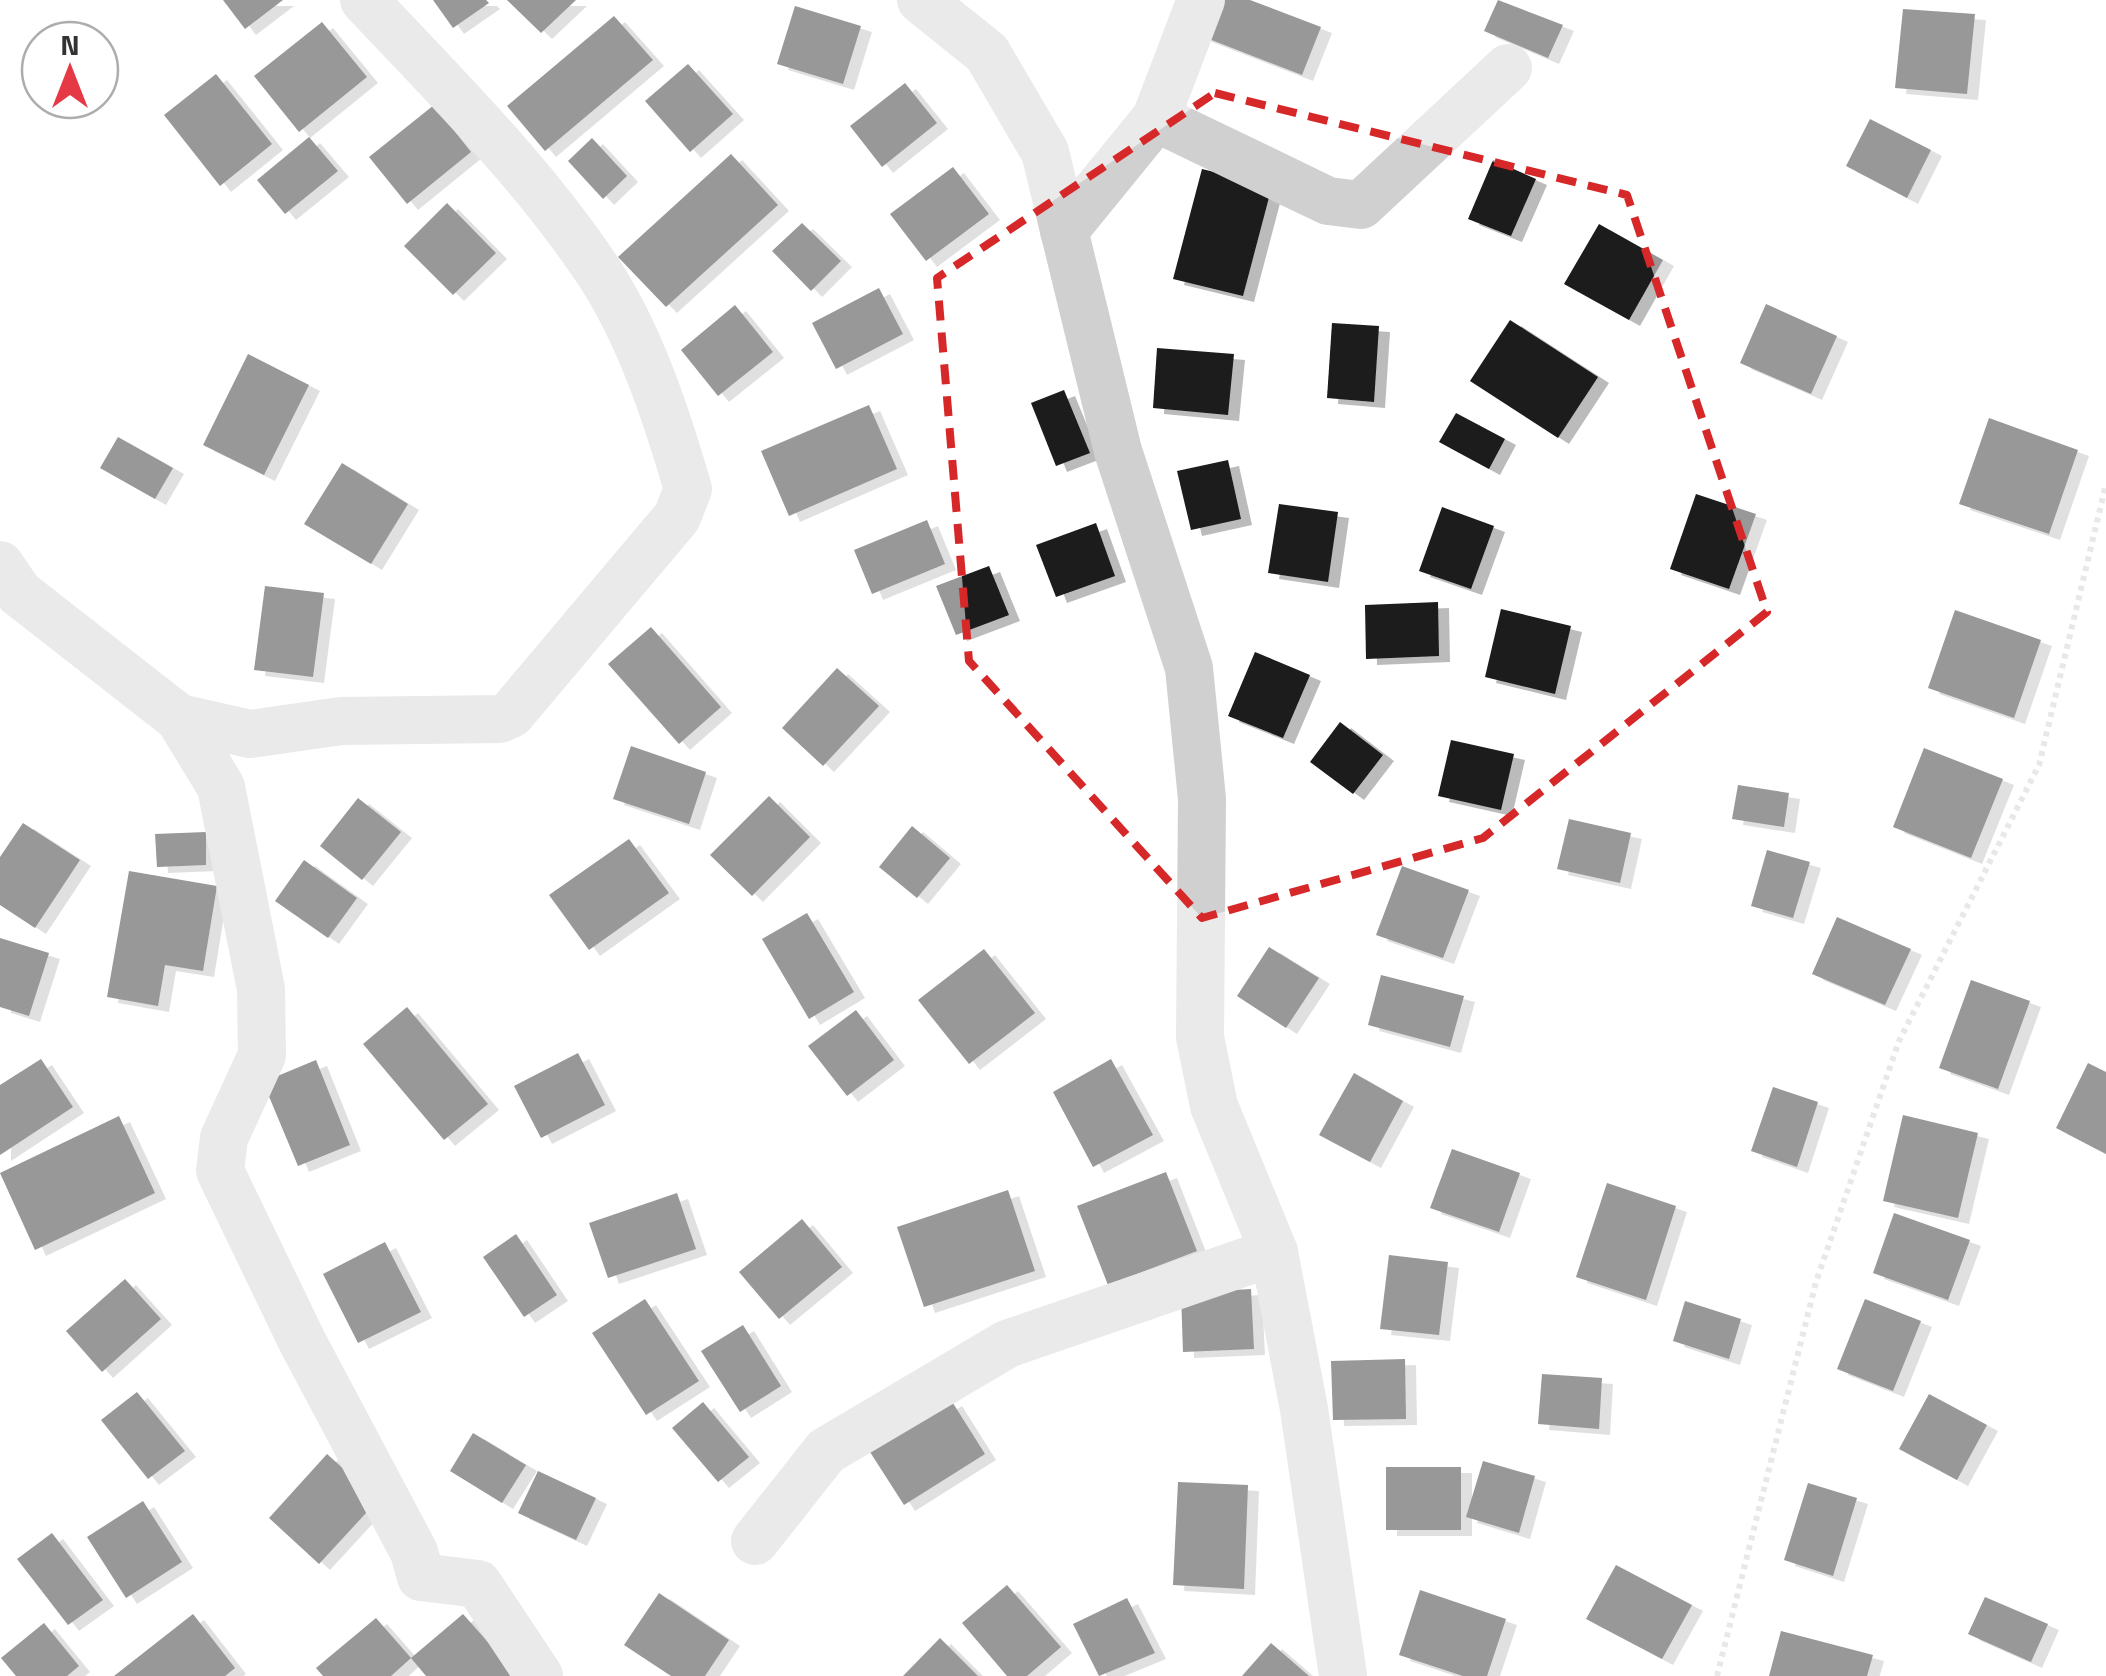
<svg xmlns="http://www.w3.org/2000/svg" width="2106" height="1676" font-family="'Titillium Web',sans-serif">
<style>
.building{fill:#1a1a1a;filter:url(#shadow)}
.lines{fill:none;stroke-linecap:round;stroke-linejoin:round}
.path{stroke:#cdcdcd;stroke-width:6;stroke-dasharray:5 5;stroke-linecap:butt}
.street{stroke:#d0d0d0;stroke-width:48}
.marked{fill:none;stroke:#d62828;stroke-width:8;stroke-dasharray:20 12;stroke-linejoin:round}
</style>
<defs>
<filter id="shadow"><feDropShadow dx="11" dy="6" stdDeviation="0" flood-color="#0004"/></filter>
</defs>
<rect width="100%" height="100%" fill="#fff"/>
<!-- building -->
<g class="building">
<path d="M223,0H283L245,29Z"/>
<path d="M433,0H486L489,3L453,28Z"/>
<path d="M507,0H576L541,33Z"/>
<path d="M1210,0H1250L1321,27L1302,75L1196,34Z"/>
<path d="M1498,0L1563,25L1548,58L1484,31Z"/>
<path d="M795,6L861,26L843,84L777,64Z"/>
<path d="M1903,9L1975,14L1967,94L1895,88Z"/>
<path d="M614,16L653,60L545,151L507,106Z"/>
<path d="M322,22L367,77L299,132L254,76Z"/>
<path d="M688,64L733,114L690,152L645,101Z"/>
<path d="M216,74L272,144L220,186L164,115Z"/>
<path d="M905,83L937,123L882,167L850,126Z"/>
<path d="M434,105L471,152L407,204L369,157Z"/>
<path d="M1870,119L1931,150L1907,198L1846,166Z"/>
<path d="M309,137L338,171L285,214L257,180Z"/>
<path d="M592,138L627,176L603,199L568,161Z"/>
<path d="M731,154L778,205L666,307L618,257Z"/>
<path d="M1493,160L1536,179L1511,236L1468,219Z"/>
<path d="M953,167L989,214L926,261L890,214Z"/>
<path d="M1202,169L1272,186L1243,296L1173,279Z"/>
<path d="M447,203L496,253L453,295L404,246Z"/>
<path d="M802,223L841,261L811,291L772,251Z"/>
<path d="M1599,224L1663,260L1629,320L1564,284Z"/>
<path d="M879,288L903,334L836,369L812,323Z"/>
<path d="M1766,304L1837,336L1811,394L1740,363Z"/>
<path d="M735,305L773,352L718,396L681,350Z"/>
<path d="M1510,320L1598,377L1558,438L1470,381Z"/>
<path d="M1332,323L1379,326L1374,402L1327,398Z"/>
<path d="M1157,348L1234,354L1228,415L1153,408Z"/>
<path d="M248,354L309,385L264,475L203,445Z"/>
<path d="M1064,390L1090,453L1056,466L1031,403Z"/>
<path d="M869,405L897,469L789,516L761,451Z"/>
<path d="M1456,413L1505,439L1489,469L1439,442Z"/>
<path d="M1989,418L2078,450L2049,534L1959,504Z"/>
<path d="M118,437L173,468L155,499L100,468Z"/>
<path d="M1228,460L1241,519L1191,530L1177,471Z"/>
<path d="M342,463L408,504L371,564L304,524Z"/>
<path d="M1696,494L1756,514L1729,589L1670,569Z"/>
<path d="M1279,504L1338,512L1328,582L1268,573Z"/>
<path d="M1442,507L1494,526L1471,589L1419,571Z"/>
<path d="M927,520L945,564L872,594L854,550Z"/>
<path d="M1096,523L1115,576L1056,597L1036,545Z"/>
<path d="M989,566L1009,615L956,635L936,586Z"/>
<path d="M265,586L324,593L313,677L254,670Z"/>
<path d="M1438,602L1439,656L1366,659L1365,605Z"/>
<path d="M1501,609L1571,626L1555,694L1485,677Z"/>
<path d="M1955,610L2041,640L2014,718L1928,688Z"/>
<path d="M651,627L721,707L679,744L608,664Z"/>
<path d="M1255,652L1310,675L1283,738L1228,716Z"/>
<path d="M837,668L879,706L823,766L782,728Z"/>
<path d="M1340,722L1383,755L1353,794L1310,762Z"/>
<path d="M1451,740L1514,754L1501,810L1438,796Z"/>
<path d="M631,746L706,772L689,824L613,799Z"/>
<path d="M1924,748L2003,779L1971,858L1893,827Z"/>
<path d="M1738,785L1789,793L1784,827L1732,819Z"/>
<path d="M769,796L810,837L752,896L710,855Z"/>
<path d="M358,798L401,832L362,880L320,846Z"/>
<path d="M1569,819L1631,833L1620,883L1557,869Z"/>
<path d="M23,823L80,860L35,928L0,905V857Z"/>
<path d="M912,826L950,858L917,898L879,867Z"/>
<path d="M206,832V865L157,867L155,834Z"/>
<path d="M629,839L669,893L589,950L549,895Z"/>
<path d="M1767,850L1810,862L1793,918L1751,906Z"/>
<path d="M304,860L357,898L328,938L275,901Z"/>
<path d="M1402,866L1469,890L1443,958L1376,935Z"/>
<path d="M129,871L217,886L203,971L165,965L158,1006L107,997Z"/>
<path d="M807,913L854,992L809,1019L762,939Z"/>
<path d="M1837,917L1911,949L1885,1005L1812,974Z"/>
<path d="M0,938L49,953L29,1016L0,1007Z"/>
<path d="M1269,947L1319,978L1286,1028L1237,996Z"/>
<path d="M984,949L1035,1013L969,1064L918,1000Z"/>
<path d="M1381,975L1464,996L1450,1047L1368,1025Z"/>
<path d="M1971,980L2030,1001L1998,1089L1939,1068Z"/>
<path d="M407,1007L488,1104L444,1140L363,1044Z"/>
<path d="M856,1010L894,1060L847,1096L808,1046Z"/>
<path d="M578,1053L605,1105L541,1138L514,1086Z"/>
<path d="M41,1059L73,1107L0,1155V1085Z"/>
<path d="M1111,1059L1153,1135L1093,1167L1053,1092Z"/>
<path d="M316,1060L350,1145L298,1166L263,1082Z"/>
<path d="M2088,1063L2106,1072V1154L2056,1128Z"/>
<path d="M1354,1073L1403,1101L1370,1162L1319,1135Z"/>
<path d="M1773,1087L1818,1102L1797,1167L1751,1151Z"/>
<path d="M1903,1115L1978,1133L1958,1218L1883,1201Z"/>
<path d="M119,1116L155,1193L35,1250L0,1173Z"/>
<path d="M1452,1149L1520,1173L1499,1232L1430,1208Z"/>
<path d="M1166,1172L1197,1251L1108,1285L1077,1206Z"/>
<path d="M1607,1183L1676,1206L1646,1300L1576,1277Z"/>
<path d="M1008,1190L1035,1271L924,1307L897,1227Z"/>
<path d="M677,1193L696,1249L608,1278L589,1223Z"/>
<path d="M1894,1213L1970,1240L1948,1300L1873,1273Z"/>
<path d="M802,1219L842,1267L779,1319L739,1272Z"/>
<path d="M516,1234L557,1295L524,1317L483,1257Z"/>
<path d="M385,1242L421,1312L358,1343L323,1274Z"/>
<path d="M1389,1255L1448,1262L1439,1335L1380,1329Z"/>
<path d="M125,1279L161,1319L102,1372L66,1331Z"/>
<path d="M1251,1289L1254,1349L1183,1352L1181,1293Z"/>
<path d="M645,1299L699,1381L646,1415L592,1333Z"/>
<path d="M1865,1299L1921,1321L1893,1391L1837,1369Z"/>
<path d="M1685,1301L1741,1319L1729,1359L1673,1341Z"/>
<path d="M743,1325L781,1386L740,1412L701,1351Z"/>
<path d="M1405,1359L1406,1419L1333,1420L1331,1361Z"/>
<path d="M1542,1374L1602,1378L1599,1429L1538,1424Z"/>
<path d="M137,1392L185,1451L148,1479L101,1420Z"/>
<path d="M1929,1394L1987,1425L1957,1480L1899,1449Z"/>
<path d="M951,1400L985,1454L904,1505L870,1452Z"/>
<path d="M703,1402L749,1457L718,1482L672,1428Z"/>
<path d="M473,1433L526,1465L502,1503L450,1471Z"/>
<path d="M327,1454L378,1500L319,1564L269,1518Z"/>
<path d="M1483,1461L1535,1476L1519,1533L1466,1517Z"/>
<rect x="1386" y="1467" width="75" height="63"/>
<path d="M538,1471L596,1498L576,1540L518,1513Z"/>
<path d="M1178,1482L1248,1485L1244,1589L1173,1585Z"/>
<path d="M1808,1483L1857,1498L1833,1576L1784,1560Z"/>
<path d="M143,1501L182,1562L126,1598L87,1537Z"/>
<path d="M52,1533L103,1600L68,1625L17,1559Z"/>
<path d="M1616,1565L1692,1605L1662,1659L1586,1619Z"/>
<path d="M1007,1585L1061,1647L1027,1676H1007L962,1623Z"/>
<path d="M1420,1590L1506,1619L1487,1676H1463L1399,1655Z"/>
<path d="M659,1593L729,1640L705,1676H671L624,1645Z"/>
<path d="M1985,1597L2048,1624L2031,1662L1968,1634Z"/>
<path d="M1127,1598L1155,1653L1099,1676L1073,1624Z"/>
<path d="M193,1614L235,1668L225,1676H114Z"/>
<path d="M463,1614L518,1676H426L411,1658Z"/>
<path d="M376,1618L411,1658L391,1676H323L316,1668Z"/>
<path d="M44,1623L79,1666L67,1676H16L1,1658Z"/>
<path d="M1781,1631L1873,1655L1867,1676H1769Z"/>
<path d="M940,1638L978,1676H903Z"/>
<path d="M1271,1643L1309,1676H1242Z"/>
</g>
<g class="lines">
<!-- path -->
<path class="path" d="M1717,1676L1816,1282L1899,1041L2039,765L2106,484"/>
<!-- street -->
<g class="street">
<path d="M921,0L987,53L1045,152L1118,451L1189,668L1202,799L1200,1037L1214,1106L1274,1252L1304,1409L1343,1676"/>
<path d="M1156,118L1328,201L1361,205L1508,68"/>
<path d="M1064,231L1156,118L1201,0"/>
<path d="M0,565L19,593L179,718L221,787L261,989L262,1055L224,1138L220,1171L302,1341L414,1552L421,1577L478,1584L539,1676"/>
<path d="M179,718L250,734L341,721L500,719L511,714L677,517L688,489C667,417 640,334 598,271C532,172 445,86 364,0"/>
<path d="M755,1541L826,1451L1007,1344L1274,1252"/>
</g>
</g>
<!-- marked area -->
<path d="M0 0H2106V1676H0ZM1215,93L1627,195L1767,612L1483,838L1202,918L969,661L937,278Z" fill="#fff" fill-opacity=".55" fill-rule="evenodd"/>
<path class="marked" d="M1215,93L1627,195L1767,612L1483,838L1202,918L969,661L937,278Z"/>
<!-- north arrow -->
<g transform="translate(70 70)"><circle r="48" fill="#ffffff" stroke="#adadad" stroke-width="2.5"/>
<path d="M0-8L18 38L0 25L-18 38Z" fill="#e63946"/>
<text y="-15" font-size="28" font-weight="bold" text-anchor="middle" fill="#333333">N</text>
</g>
</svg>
